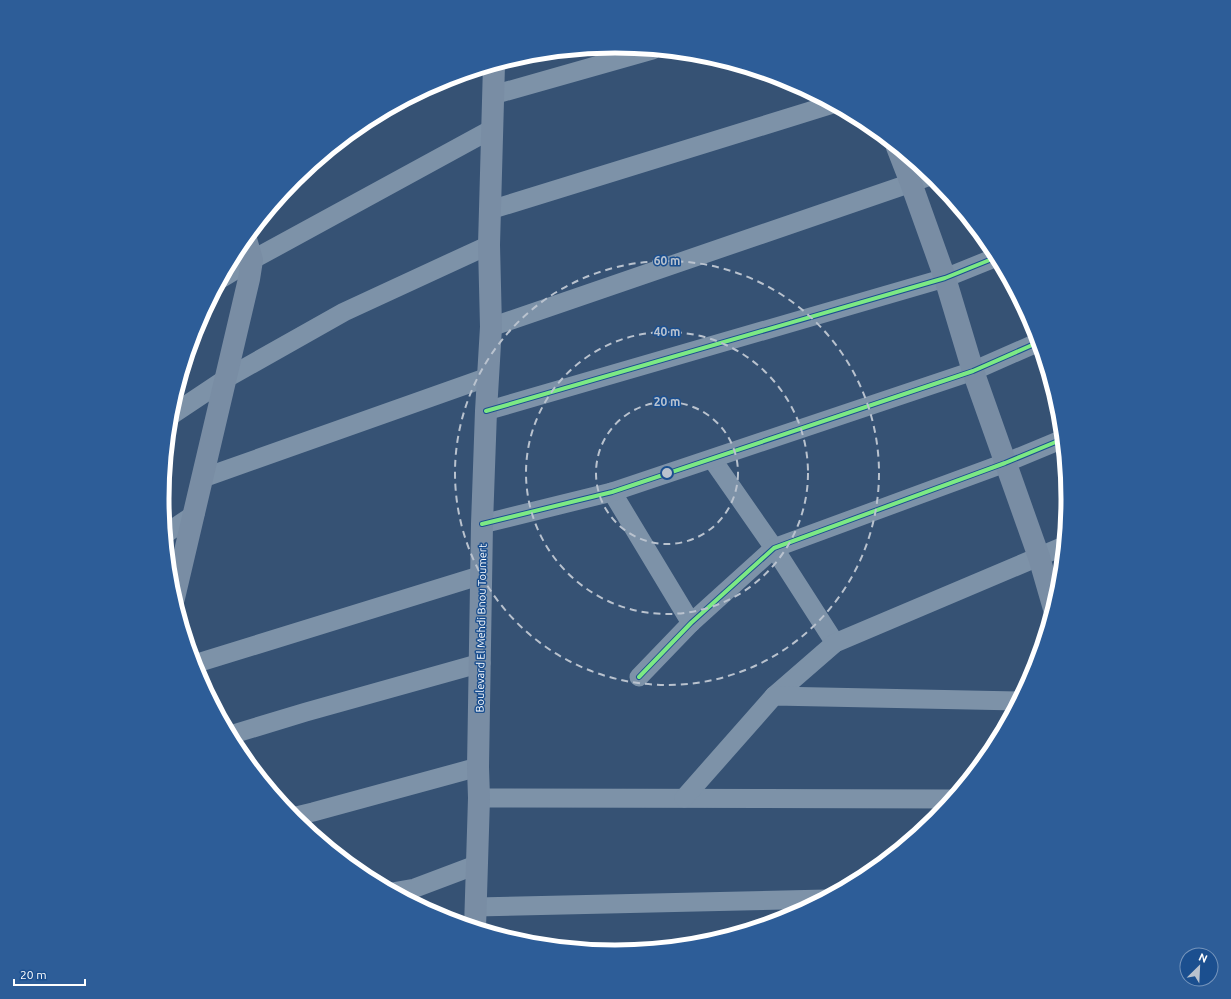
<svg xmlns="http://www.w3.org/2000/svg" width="1231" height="999" font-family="Ubuntu,sans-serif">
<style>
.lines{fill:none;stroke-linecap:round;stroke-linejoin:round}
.street{stroke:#7d92a8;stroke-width:19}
.secondary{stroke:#798da4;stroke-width:22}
.cycleway-casing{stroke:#1b4f8f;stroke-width:6}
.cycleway{stroke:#7ce984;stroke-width:4}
.ring{fill:none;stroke:#b9c2ce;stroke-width:2;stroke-dasharray:7 5}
.labels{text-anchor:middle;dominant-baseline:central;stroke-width:3;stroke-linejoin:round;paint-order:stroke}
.street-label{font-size:11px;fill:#fff;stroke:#1b4f8f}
.rim{fill:none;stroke:#fff;stroke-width:5}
.centre{fill:#b9c2ce;stroke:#1b4f8f;stroke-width:2}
.ring-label{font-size:12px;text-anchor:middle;font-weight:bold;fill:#b9c2ce;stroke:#1b4f8f;stroke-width:3;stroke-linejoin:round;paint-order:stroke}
</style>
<rect width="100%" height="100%" fill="#365274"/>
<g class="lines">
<!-- street -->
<g class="street">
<path d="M493,95L652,50"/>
<path d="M490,210L833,104"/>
<path d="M222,278L252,260L492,129"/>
<path d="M491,327L911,183L932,175"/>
<path d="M486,411L945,278L997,257"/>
<path d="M170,416L227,378L344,312L489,245"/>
<path d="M712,459L774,548L835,643"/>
<path d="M203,478L488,377"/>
<path d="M612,492L691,623"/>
<path d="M482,524L612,492L973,371L1039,342"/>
<path d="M165,534L195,514"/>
<path d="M194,664L482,575"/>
<path d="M639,677L691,623L774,548L1005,463L1063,439"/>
<path d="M774,696L835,643L1064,546"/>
<path d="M230,735L306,712L481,663"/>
<path d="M479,798L954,799"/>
<path d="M684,798L774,696L1020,701"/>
<path d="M292,817L313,812L478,767"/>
<path d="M392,892L415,888L476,865"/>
<path d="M476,907L826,899"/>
</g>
<!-- secondary -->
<g class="secondary">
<path d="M897,147L911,183L945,278L973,371L1039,557L1054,609"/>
<path d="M174,598L249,279L252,260L246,239"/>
<path d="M475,928L479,798L478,767L482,524L486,411L491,327L489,245L494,65"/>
</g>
<!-- cycleway casing -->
<g class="cycleway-casing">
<g id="cycleway">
<path d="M486,411L945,278L997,257"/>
<path d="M482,524L612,492L973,371L1039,342"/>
<path d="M639,677L691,623L774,548L1005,463L1063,439"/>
</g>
</g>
<!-- cycleway -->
<use href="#cycleway" class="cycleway"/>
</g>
<!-- distance rings -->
<g class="ring">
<circle cx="667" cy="473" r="71"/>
<circle cx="667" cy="473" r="141"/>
<circle cx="667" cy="473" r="212"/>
</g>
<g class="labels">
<!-- street labels -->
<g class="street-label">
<text transform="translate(481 628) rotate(-89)">Boulevard El Mehdi Bnou Toumert</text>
</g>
</g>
<!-- crop -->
<path d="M0 0H1231V999H0ZM169 499a446 446 0 1 1 892 0a446 446 0 1 1-892 0Z" fill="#2d5d98" fill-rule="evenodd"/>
<path class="rim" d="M169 499a446 446 0 1 1 892 0a446 446 0 1 1-892 0Z"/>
<circle cx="667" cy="473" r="6" class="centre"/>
<g class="ring-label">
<text x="667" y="265">60 m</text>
<text x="667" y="336">40 m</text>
<text x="667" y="406">20 m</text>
</g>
<!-- north arrow -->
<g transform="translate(1199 967) rotate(24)"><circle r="19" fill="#1b4f8f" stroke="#7695bc"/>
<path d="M0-3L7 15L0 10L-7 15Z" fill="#b9c2ce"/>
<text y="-6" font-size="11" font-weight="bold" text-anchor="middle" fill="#ffffff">N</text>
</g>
<!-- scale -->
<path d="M14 979v6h71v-6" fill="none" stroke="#ffffff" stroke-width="2"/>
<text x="20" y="979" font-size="12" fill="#ffffff" stroke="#1b4f8f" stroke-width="3" paint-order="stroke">20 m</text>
</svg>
